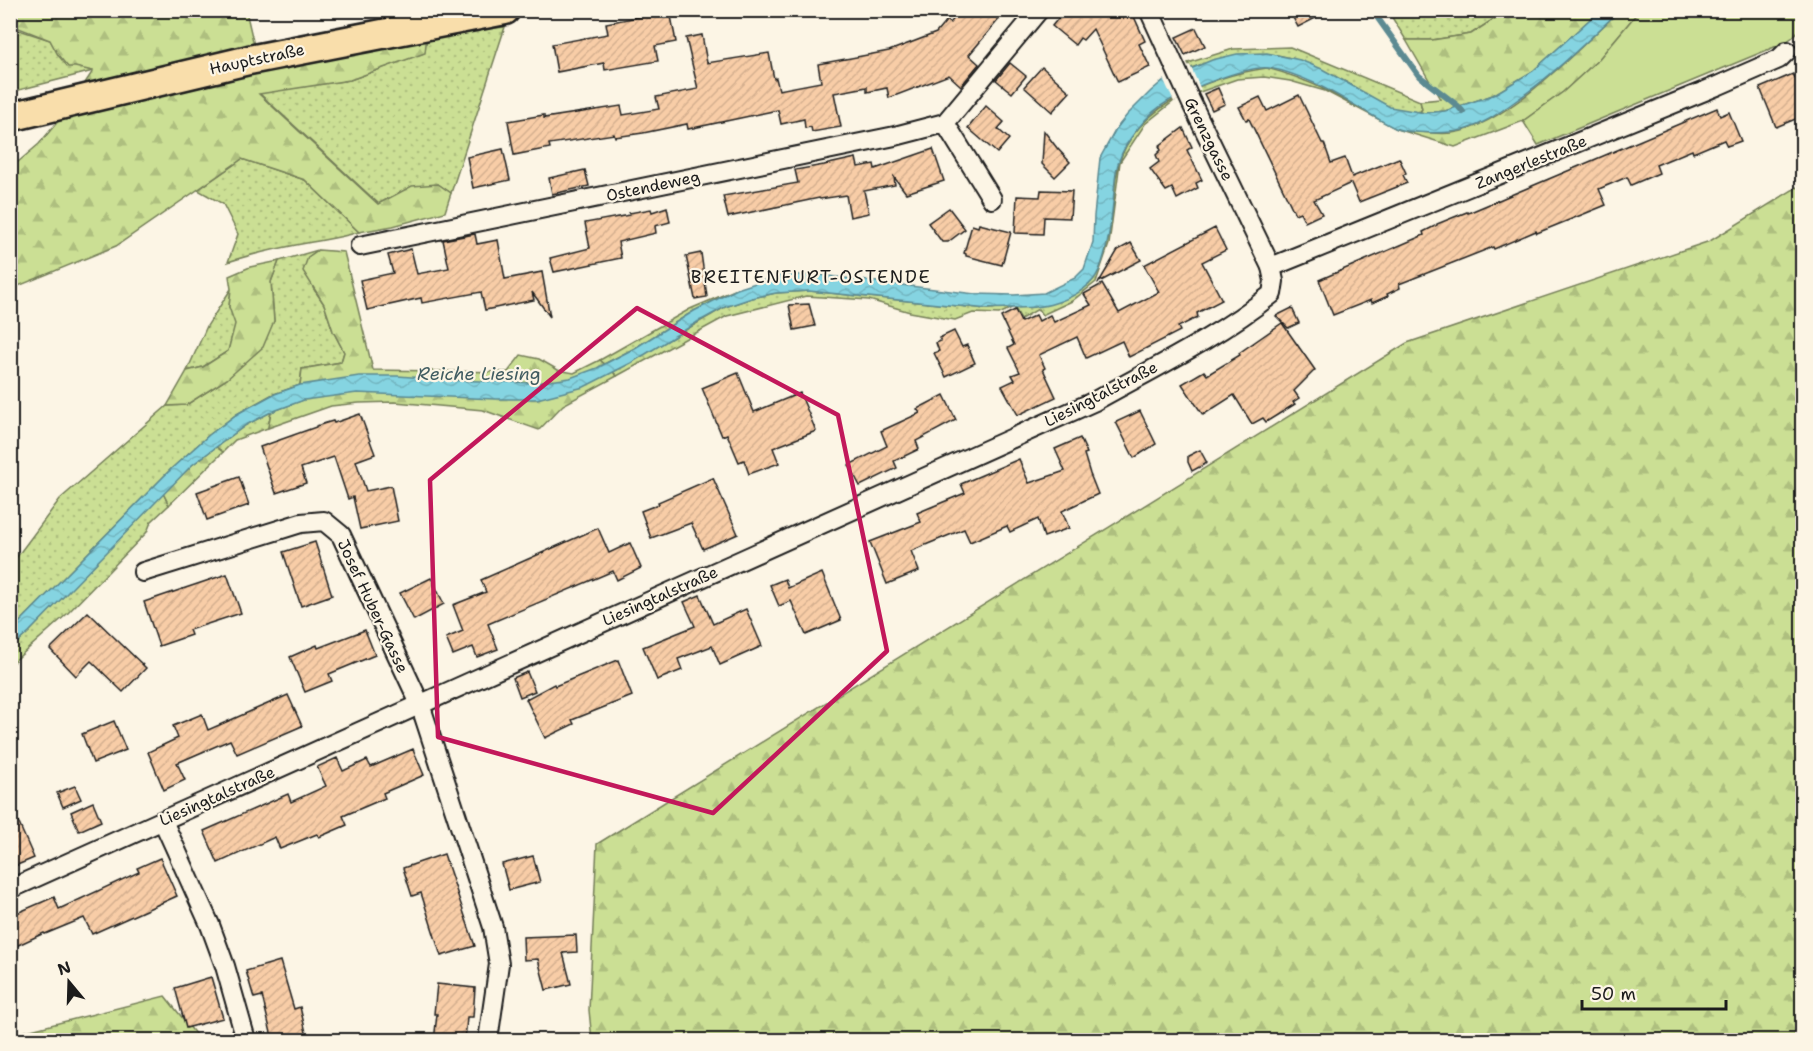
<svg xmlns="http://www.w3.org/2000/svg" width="1813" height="1051" font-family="'Shantell Sans',sans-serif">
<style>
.grass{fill:url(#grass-dots);stroke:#747e58;stroke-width:1.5}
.forest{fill:url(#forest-firs);stroke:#747e58;stroke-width:1.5}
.park{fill:#cbdf94;stroke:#747e58;stroke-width:1.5}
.water{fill:url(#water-waves);stroke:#5b8a92;stroke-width:1.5}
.pier{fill:#fcf5e5}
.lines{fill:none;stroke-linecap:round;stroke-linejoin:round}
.stream{stroke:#5b8a92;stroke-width:6}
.building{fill:url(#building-hatch);stroke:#1c1c1c;stroke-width:1.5}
.minor-casing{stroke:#1c1c1c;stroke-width:22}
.primary-casing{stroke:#1c1c1c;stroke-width:33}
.minor{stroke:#fcf5e5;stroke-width:18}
.primary{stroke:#f9deab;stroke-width:28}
.marked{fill:none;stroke:#c2185b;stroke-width:4.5;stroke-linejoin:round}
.labels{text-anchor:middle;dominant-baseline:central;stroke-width:4.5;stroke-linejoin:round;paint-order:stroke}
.street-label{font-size:16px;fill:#1c1c1c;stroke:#fcf5e5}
.neighbourhood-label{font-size:18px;letter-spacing:1.5px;fill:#1c1c1c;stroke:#fcf5e5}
.water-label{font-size:18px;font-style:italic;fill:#415c61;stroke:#fcf5e5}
</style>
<defs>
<pattern id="grass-dots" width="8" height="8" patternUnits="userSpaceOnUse" patternTransform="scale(1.5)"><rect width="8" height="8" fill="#cbdf94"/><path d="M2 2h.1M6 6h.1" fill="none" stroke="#aebf7f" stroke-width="1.8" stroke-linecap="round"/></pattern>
<pattern id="forest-firs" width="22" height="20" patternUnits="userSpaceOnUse" patternTransform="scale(1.5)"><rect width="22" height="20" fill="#cbdf94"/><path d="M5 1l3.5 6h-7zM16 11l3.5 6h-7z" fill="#aebf7f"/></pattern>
<pattern id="water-waves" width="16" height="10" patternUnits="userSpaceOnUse" patternTransform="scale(1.5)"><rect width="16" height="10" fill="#85d4e1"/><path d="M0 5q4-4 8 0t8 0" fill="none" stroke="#72b5c0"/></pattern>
<pattern id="building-hatch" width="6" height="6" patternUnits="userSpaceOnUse" patternTransform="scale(1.5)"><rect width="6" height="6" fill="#f8cda7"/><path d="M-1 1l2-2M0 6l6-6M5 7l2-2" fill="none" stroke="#d4af8f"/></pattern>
</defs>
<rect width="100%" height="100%" fill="#fcf5e5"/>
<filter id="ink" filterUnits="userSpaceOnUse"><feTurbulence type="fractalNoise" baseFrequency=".0167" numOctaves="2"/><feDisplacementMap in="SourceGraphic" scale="12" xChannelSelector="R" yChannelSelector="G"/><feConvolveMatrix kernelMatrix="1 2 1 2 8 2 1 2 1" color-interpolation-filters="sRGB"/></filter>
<g filter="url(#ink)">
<!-- grass -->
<g class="grass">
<path d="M1413,10L1506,11L1471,34L1432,40H1406L1388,11H1405L1407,13Z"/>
<path d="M10,27L50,40C60,60 73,66 93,71L11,92Z"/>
<path d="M505,27L451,193L438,184L391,197L379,204L259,93L350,80L424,53L427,35Z"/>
<path d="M1290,47L1420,101L1422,109L1420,112C1410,111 1397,111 1388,107C1373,100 1359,89 1344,81C1287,49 1253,45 1191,68L1188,63L1233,49Z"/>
<path d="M1267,68C1314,80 1355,105 1397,129L1325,91L1290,81L1264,77L1237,79L1174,101L1145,124L1120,162L1109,244L1096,282L1072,301L1042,315L1038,309L1021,319L1014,307L999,314L973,313L955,320L910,312L869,300L806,296L727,316L617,376L613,372L725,307L752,298L776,293L809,291L988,309C1023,306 1063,310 1091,282C1110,262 1112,205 1116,178C1124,110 1207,76 1267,68Z"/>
<path d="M242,159L305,180L359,232C343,237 329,239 312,242C284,247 255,253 228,262L238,234L223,204L198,190Z"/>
<path d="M318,250L308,257L313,288L324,304L333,331L344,352L341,362L302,369L300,385L271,395L237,414L209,435L172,468L11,631L10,566L60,499L167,406L186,405L227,379L274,321L271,282L279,261Z"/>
<path d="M231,289L229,307L236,324L228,351L203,367L187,371L207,326Z"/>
<path d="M737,289L694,311L635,348L604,364L600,360L690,309Z"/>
<path d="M271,412L268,428L235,440L223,452L216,447L246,425Z"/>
<path d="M163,493L169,505L151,522L147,532L67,614L11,664V648L29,632Z"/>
</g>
<!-- forest -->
<g class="forest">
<path d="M11,11H246L256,54L427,35L425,53L350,80L259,94L378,204L412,186L438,184L451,193L445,212L393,226L359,232L305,180L242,159L116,246L11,289V168L39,144L65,113L93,71L75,67H68L58,55L50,40L11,25Z"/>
<path d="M1506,11H1599L1533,71L1493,95L1445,111L1425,113L1420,112L1422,109L1420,101L1440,99L1406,40H1432L1471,34Z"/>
<path d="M1619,11H1639L1598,60L1563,92L1523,121L1455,147L1397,129C1414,131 1435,135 1452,133C1506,126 1581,47 1619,11Z"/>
<path d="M1802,184V1040H592L589,1010L597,844L1407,343L1710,241Z"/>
<path d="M318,250L344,252L373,370L508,372L521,355L539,359L558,370L574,373L600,360L617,376L563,405L539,430L483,410L395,402L359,403L331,406L268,428L271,412L303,400L300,385L302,369L341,362L344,352L333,331L324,304L303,271L308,257Z"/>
<path d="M279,261L271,282L274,321L263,347L227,379L186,405L167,406L187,371L203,367L228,351L235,324L229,307L231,289L229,276L250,267Z"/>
<path d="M216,447L223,452L169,505L163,493L192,465Z"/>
<path d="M165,996L200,1040H11V1035Z"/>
</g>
<!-- park -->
<path class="park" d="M1639,11H1802V26L1793,37L1784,43L1538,145L1523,121L1563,92L1598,60Z"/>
<!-- water -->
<path class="water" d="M1599,11H1619C1584,44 1550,78 1510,105C1496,115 1483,124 1467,129C1452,134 1409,134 1395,128C1386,124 1377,118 1368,113C1337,95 1304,74 1269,68C1247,65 1186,90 1167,102C1148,113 1125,141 1119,161C1115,171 1115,182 1114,192C1112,216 1108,256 1096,276C1088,289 1069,299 1055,303C1034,310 1010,307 988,309L809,291L776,293L752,298L725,307L698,322L631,363L584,387L537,399H495L357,393L304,400L271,412L246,425L192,465L29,632L11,648V631L172,468L209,435L237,414L272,395L300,385L359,376H398L450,380L536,383L570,378L597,368L635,348L694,311L737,289L780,275H820L975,294L1014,295L1044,293L1075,278L1084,269L1093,242L1094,216L1100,158L1116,129L1127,115L1151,91L1164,80L1212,60L1237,54L1267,53L1300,60L1322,69L1390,107L1425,113L1445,111L1493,95L1533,71Z"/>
<!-- pier -->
<path class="pier" d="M1190,65L1201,90L1174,102L1163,78Z"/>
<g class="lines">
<!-- stream -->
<path class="stream" d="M1372,10L1419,76L1458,106L1463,112"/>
</g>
<!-- building -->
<g class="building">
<path d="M962,10H991L1000,18L969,55L979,64L961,86L949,75L889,98L887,88L867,92V87L834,93L841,127L812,132L811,127L805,128L804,119L781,124L778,110L688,129L687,124L643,133L615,137L614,134L549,144L550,148L514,155L508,121L544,115V118L621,106L623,115L659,109L656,97L698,89L686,38L702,35L707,63L769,53L774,79L776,78L779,90L821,82L818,64L889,51L936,33L947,20L950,23Z"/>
<path d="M1065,10H1131L1145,41L1139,44L1150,67L1118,82L1093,29L1083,40L1080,38L1075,45L1052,26Z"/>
<path d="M1289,10H1331L1298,27Z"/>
<path d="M670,11L676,42L655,46L658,61L605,70L604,63L557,72L552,44L608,34L606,23Z"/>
<path d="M1196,28L1205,46L1185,55L1176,37Z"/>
<path d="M1010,63L1026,76L1012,93L996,80Z"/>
<path d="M1042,67L1070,92L1052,112L1024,87Z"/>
<path d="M1793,74L1796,79L1803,76V116L1776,127L1760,88Z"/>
<path d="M1218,88L1225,104L1212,110L1204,94Z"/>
<path d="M1299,95L1322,143H1324L1331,163L1345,158L1352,177L1399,158L1406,173L1403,175L1407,183L1359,202L1351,183L1314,200L1322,214L1305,222L1300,212L1295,214L1249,119L1246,120L1239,107L1260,97L1267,111Z"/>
<path d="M986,106L1004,122L998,129L1009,139L997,153L968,128Z"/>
<path d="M1717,108L1720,116L1729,112L1741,141L1727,146L1724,140L1693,153L1692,150L1656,165L1659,173L1631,185L1627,177L1599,189L1606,205L1537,233L1536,231L1494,249L1493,247L1399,284L1400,288L1387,294L1388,296L1372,303L1371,300L1333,315L1319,280L1424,235L1423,232L1437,225V224L1467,212L1468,213Z"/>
<path d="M1183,128L1192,147L1187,150L1202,180L1196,183L1198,188L1177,199L1172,188L1166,191L1150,169L1159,162L1156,155L1161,150L1159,146Z"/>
<path d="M1044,131L1057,148L1070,162L1055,177L1042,164Z"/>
<path d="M503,149L510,180L473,188L467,157Z"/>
<path d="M933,149L944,181L906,193L894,177L895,185L864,191L869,213L850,217L846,195L820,199L819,198L728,217L723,196L798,183L795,170L824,165L856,158L858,167L874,164L875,169Z"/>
<path d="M585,170L589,186L552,194L549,178Z"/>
<path d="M1041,190L1072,191L1070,218L1044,217L1043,234L1015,233L1017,196L1040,197Z"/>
<path d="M667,207L670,222L655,226L656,233L618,242L621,258L554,272L550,258L590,248L585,223L630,215L629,213L651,209L652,212Z"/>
<path d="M949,208L965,229L948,242H942L928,223Z"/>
<path d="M979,224L1011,232L1002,265L966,256V254L964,253L972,225L978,227Z"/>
<path d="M1215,228L1226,250L1202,262L1222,300L1197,313L1198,317L1178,327L1180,331L1129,357L1122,341L1086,358L1077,337L1039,355L1045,368L1043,369L1056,397L1018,415L1002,386L1015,380L1012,375L1020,372L1008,348L1014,345L1001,317L1015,310L1021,322L1036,315L1039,321L1050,315L1054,322L1091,305L1084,294L1102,284L1119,313L1159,292L1144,265Z"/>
<path d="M475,234L477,244L498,240L505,279L542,272L550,317L532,292L534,300L485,310L481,292L422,303L421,298L367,310L360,280L393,273L388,255L411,249L417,274L449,268L443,240Z"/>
<path d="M1131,243L1141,260L1099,282L1118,250Z"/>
<path d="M701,253L707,297L695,299L686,256Z"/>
<path d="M809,304L815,326L794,330L789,305Z"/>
<path d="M1292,308L1299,323L1288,328L1276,316Z"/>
<path d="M1282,323L1315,370L1294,391L1299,398L1293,402L1295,404L1266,422L1263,418L1252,424L1234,395L1203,415L1182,384L1204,371L1207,375L1240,355L1239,353Z"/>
<path d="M954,331L962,347L967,345L975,363L946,377L934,353L939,351L936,343L941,341L939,338Z"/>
<path d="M738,373L754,412L800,393L816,431L773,448L779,463L749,474L744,460L739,462L727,434L722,436L702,388Z"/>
<path d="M944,395L956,420L916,441L919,449L894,461L897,468L860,486L849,465L887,446L881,431L920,413L917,409Z"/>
<path d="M1140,411L1156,444L1134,458L1116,422Z"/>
<path d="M360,414L375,454L356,461L366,491L391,486L398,521L360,529L353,497L348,499L334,457L301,468L306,483L276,493L260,447L316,427V426L333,421L334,423Z"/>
<path d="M1080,438L1087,453L1084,454L1090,474L1098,494L1062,511L1069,528L1044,537L1038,519L1010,532L1007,526L970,542L964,529L911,551L919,571L887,584L870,542L921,522L917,513L965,493L961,484L1019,459L1029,483L1065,471L1055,449Z"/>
<path d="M1200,450L1207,463L1192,471L1188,462V456Z"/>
<path d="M239,477L249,505L207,520L197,492Z"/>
<path d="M713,478L738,534L703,549L691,523L651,538L641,511L659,504L658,502Z"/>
<path d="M598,528L609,553L630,543L641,568L617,580L613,571L488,624L498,649L477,657L473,647L453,655L446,638L463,631L453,605L486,592L481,580Z"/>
<path d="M315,542L332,595L301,606L283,552Z"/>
<path d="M822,573L841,620L806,635L791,601L779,606L770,585L785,579L788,588Z"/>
<path d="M227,574L241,613L189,630L191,635L159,646L144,602Z"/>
<path d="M431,578L444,604L414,620L400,593Z"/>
<path d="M700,595L713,624L746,609L762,646L720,665L712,646L678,659L682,670L657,680L643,647L695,626L684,602Z"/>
<path d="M88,612L146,668L123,692L91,661L76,676L50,649Z"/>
<path d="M365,630L375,655L329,674L332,681L305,692L290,657L317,645L318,648Z"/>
<path d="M618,660L632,696L572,720L574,724L545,738L526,699L554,684L555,686Z"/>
<path d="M527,672L535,691L520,697L513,678Z"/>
<path d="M288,695L302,726L237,754L230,740L177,763L185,780L164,790L148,752L178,738L173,726L202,714L208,730Z"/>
<path d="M114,721L126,750L93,763L82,734Z"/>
<path d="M413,749L424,775L383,793L385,798L343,816L347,825L319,837L317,834L280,849L275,837L218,863L204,831L288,794L291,802L326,786L317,767L337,758L343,771L367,760L371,767Z"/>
<path d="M75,786L81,799L63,807L57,793Z"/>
<path d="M93,802L101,821L79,831L71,812Z"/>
<path d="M10,803L34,858L10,868Z"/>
<path d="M444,854L475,946L441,956L421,893L412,896L403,868Z"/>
<path d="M533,856L540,882L509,890L502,864Z"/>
<path d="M160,858L177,896L92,934L84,918L45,934L44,933L14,947L10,939V916L54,897L59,909L139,872L137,868Z"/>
<path d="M576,935L577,952L563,953L571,984L546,990L538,959L524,960L523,937Z"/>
<path d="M280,961L294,1009L300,1007L308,1041H273L262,996L254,998L246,971Z"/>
<path d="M211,977L223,1018L186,1028L175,988Z"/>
<path d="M437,984L475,988L473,1017H467L465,1041H434L437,1014H434Z"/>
</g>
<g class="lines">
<!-- minor casing -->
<g class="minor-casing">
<g id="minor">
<path d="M945,123L992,199"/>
<path d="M360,246L895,136L945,123L1039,10"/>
<path d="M1271,267L1717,86L1779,59L1787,51"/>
<path d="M143,572L301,523L324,521L341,535L420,704L493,927L499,964L488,1040"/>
<path d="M163,821L210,925L225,966L246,1040"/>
<path d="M10,889L1095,401C1156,367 1218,337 1272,294L1274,281L1271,267L1191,102L1149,10"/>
</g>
</g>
<!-- primary casing -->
<g class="primary-casing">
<path id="primary" d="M10,117L249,60L505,10"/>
</g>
<!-- minor -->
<use href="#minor" class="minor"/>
<!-- primary -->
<use href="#primary" class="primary"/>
</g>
</g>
<!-- marked area -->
<path class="marked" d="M637,308L838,415L887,651L713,813L438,737L430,480Z"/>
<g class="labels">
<!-- street labels -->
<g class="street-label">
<text transform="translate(257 59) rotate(-12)">Hauptstraße</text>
<text transform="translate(1209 139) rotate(64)">Grenzgasse</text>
<text transform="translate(1531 162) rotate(-22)">Zangerlestraße</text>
<text transform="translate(653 186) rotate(-12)">Ostendeweg</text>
<text transform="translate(1101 394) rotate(-27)">Liesingtalstraße</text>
<text transform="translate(660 596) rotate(-24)">Liesingtalstraße</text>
<text transform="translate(373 606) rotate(65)">Josef Huber-Gasse</text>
<text transform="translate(217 796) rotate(-24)">Liesingtalstraße</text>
</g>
<!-- neighbourhood labels -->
<g class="neighbourhood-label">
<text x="811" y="277">BREITENFURT-OSTENDE</text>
</g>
<!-- water labels -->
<g class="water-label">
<text x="479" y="374">Reiche Liesing</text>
</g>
</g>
<!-- margin -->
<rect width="1813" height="1051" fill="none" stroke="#fcf5e5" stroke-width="36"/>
<rect x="18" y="18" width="1777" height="1015" fill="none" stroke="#1c1c1c" stroke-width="2" filter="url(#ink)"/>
<!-- north arrow -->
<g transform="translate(69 982) rotate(341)" stroke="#fcf5e5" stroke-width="4.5" paint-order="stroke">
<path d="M0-4.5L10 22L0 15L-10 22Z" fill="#1c1c1c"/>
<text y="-9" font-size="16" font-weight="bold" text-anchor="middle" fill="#1c1c1c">N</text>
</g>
<!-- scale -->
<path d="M1582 1000v9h144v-9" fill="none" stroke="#1c1c1c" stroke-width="3"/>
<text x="1591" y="1000" font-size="18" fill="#1c1c1c" stroke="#fcf5e5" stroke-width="4.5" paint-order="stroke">50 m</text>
</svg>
